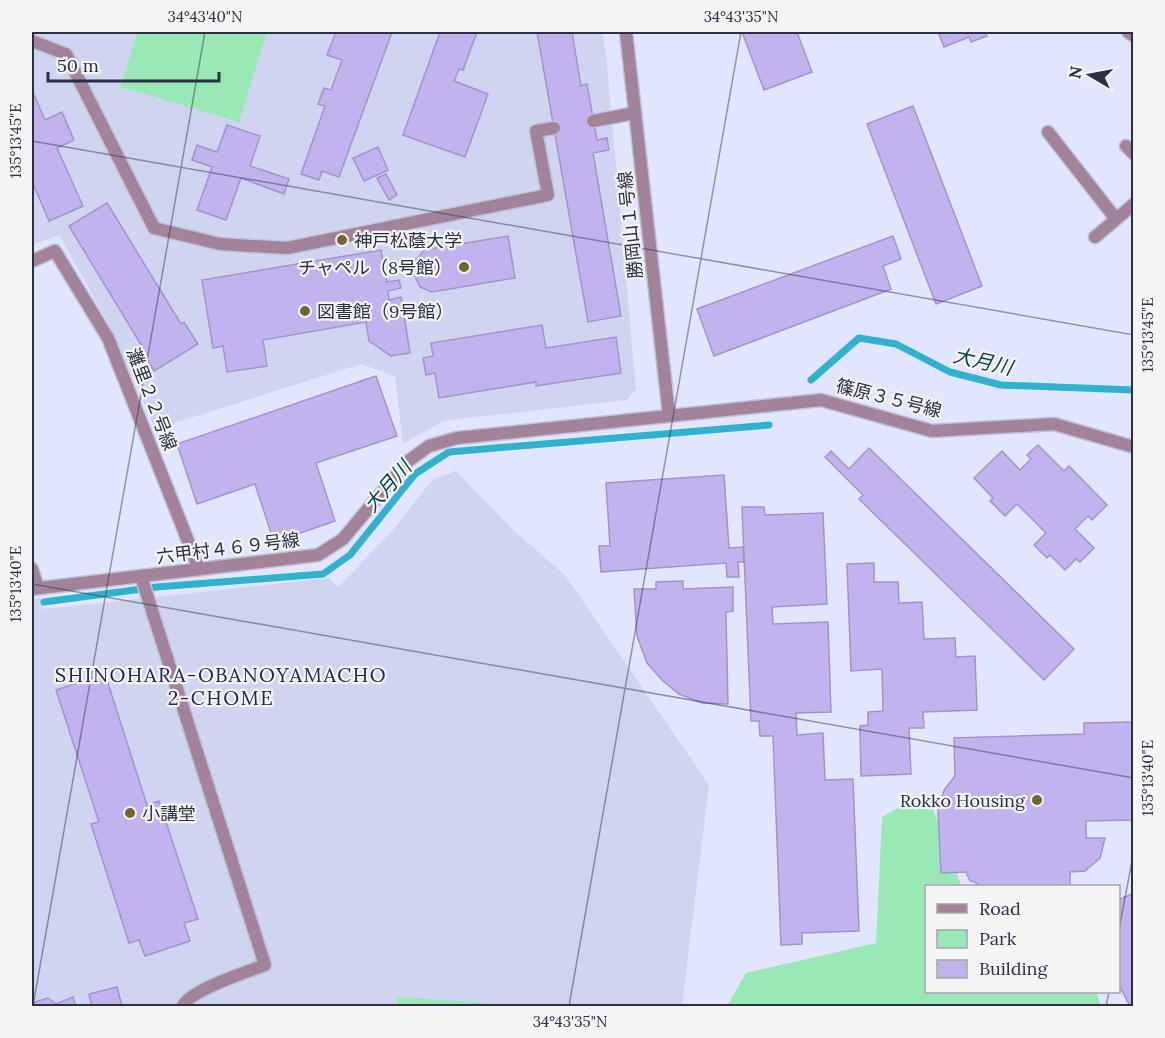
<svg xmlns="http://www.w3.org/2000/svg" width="1165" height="1038" font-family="Lora,'Noto Sans JP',serif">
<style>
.built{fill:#cfd5f0}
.green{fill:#9be8b7}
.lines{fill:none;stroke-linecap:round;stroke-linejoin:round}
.stream{stroke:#30b2ce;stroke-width:7}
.building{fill:#c2b3ee;stroke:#a293cc;stroke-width:1.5}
.service-casing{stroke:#bdc1d9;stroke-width:15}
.minor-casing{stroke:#bdc1d9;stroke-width:15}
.service{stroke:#a3839a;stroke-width:12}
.minor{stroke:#a3839a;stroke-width:12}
.ticks{fill:none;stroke:#2b2f46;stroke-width:1.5;stroke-opacity:0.45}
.poi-dot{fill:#726532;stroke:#f4f4f4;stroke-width:2}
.labels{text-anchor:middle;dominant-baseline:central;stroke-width:4.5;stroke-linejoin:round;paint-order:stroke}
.street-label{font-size:18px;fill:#2b2f46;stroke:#f4f4f4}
.poi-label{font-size:18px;fill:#2b2f46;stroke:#f4f4f4;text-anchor:start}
.water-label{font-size:20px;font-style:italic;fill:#053f4b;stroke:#f4f4f4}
.neighbourhood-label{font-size:20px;letter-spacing:1.5px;fill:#202453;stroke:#f4f4f4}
.neatline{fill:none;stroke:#2b2f46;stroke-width:2}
.ticks-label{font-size:15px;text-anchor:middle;fill:#2b2f46}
</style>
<rect width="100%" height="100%" fill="#e1e6fe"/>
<!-- built -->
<g class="built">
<path d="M32,32H602L606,54L636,389L627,400L443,421L403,444L395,376L361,364L155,429L112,330L59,235L32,245Z"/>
<path d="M456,471L513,530L565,575L709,785L682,1006H32V599L40,598L44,609L329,578L338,587L393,530L433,479Z"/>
</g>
<!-- green -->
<g class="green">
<path d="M137,32H267L239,122L121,87Z"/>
<path d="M926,792L952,858L961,886H926V992H1096L1101,1006H1133H727L746,973L876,943L882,817Z"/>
<path d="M398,997L527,1006H397Z"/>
</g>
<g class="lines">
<!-- stream -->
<g class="stream">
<path d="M811,380L859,338L896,344L950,372L1001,385L1134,390"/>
<path d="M44,602L157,587L323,574L350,555L415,474L449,452L769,425"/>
</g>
</g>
<!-- building -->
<g class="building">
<path d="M336,32H392L339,177L322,171L319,180L301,174L325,106L318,104L324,88L331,90L342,60L327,55Z"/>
<path d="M440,32H477L463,70L459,69L454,81L488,94L465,157L403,135Z"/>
<path d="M537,32H572L581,86L587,84L597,140L607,138L609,150L593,153L621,316L588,322Z"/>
<path d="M742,32H797L812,72L764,90Z"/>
<path d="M938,32H985L987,36L971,42L969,37L944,47Z"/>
<path d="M32,90L45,120L62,112L74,140L57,148L83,206L49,221L32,181Z"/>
<path d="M913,106L982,286L936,304L867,124Z"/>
<path d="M227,125L260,136L250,166L289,179L284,194L241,178L226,220L197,210L212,167L192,160L197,145L217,152Z"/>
<path d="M378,147L388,170L364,181L353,158Z"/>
<path d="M386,174L397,195L389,200L377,178Z"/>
<path d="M107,203L181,324L184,322L198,344L154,371L141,349L143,348L69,226Z"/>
<path d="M508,236L515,278L432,292L420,287L414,274L416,260L424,250Z"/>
<path d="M893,236L901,259L883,266L891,289L714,356L697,309Z"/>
<path d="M381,250L387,282L399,280L401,288L388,291L389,300L401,297L410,353L391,356L369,341L366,322L263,340L267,366L227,372L223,346L213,348L202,280Z"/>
<path d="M542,325L546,348L616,337L621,373L536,386V382L439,398L435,373L426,375L423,358L433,356L431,343Z"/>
<path d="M376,376L397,436L316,463L335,521L274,542L255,484L197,504L177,444Z"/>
<path d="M1038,445L1064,471L1069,466L1107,505L1092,520L1088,516L1075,529L1094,548L1080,562L1076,559L1065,570L1050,555L1047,558L1034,545L1046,533L1017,504L1005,516L990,501L993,498L974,478L1002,451L1020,470L1031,459L1027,455Z"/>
<path d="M869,448L1074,649L1044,680L859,499L863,495L825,457L831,451L849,469Z"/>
<path d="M724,475L729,548L743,547L744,562H738L739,577H727L726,563L601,572L599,546H610L606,483Z"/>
<path d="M742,507H764L765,515L823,513L827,604L772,607L773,624L828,622L831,712L796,713L797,735L823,733L825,780L853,779L859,931L802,933V944L781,945L773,736H760L759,721H751Z"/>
<path d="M874,563V582H898L899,603L922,602L924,639L955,638L956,657L975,656L977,710L923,712L924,728H909L911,774L861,776L860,726L868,725V712L883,711L882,669L851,671L847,564Z"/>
<path d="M683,581V589L733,587V611L726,612L728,704L702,703L679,694L662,680L647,663L637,636L634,589H656V582Z"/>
<path d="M105,674L147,805L159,801L198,919L184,923L190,941L145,956L139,940L129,943L91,824L99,822L56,690Z"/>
<path d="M1134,722V820L1086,821V838H1105L1100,858L1085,871L1070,872V886H977V883L970,881L966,872L941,873L938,811L944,790L955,776L954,738L1084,734V723Z"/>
<path d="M1134,893V1006H1130L1118,983V900Z"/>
<path d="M117,987L122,1006H92L89,994Z"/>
<path d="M73,997L76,1006H32V1003L48,998L56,1004Z"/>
</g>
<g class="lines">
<!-- service casing -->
<g class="service-casing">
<g id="service">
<path d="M1128,32L1134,36"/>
<path d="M32,41L66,54L154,228L220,244L287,248L548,195L536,131L554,128"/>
<path d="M593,121L635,113"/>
<path d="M141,576L265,965C247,972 190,990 183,1006"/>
</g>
</g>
<!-- minor casing -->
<g class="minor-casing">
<g id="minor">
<path d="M626,32L669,415"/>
<path d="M1048,132L1116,219"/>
<path d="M1126,146L1134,154"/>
<path d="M1095,237L1134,204"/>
<path d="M32,261L55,251L108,338L199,569"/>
<path d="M32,569L38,588"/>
<path d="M32,589L318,555L343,539L407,462L429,446L457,438L821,400L932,431L1054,424L1134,447"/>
</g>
</g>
<!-- service -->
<use href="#service" class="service"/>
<!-- minor -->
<use href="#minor" class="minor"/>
</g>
<!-- ticks -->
<path class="ticks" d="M32,141L1134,335M32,584L1134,778M1118,935L1134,850M33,1006L205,32M569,1006L741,32M1106,1006L1109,992"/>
<!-- markers -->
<g class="poi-dot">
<circle cx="342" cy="240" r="6"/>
<circle cx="464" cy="267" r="6"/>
<circle cx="305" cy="311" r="6"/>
<circle cx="1037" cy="800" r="6"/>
<circle cx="130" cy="813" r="6"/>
</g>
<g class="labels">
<!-- street labels -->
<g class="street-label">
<text transform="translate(630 225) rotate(-96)">勝岡山１号線</text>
<text transform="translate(889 398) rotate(14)">篠原３５号線</text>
<text transform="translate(152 399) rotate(69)">灘里２２号線</text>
<text transform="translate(228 548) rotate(-7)">六甲村４６９号線</text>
</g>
<!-- poi labels -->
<g class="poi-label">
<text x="354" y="240">神戸松蔭大学</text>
<text x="452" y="267" text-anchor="end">チャペル（8号館）</text>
<text x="317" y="311">図書館（9号館）</text>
<text x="1025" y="800" text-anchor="end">Rokko Housing</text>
<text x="142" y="813">小講堂</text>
</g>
<!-- water labels -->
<g class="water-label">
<text transform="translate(983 361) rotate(13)">大月川</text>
<text transform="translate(387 486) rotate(-49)">大月川</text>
</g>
<!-- neighbourhood labels -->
<g class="neighbourhood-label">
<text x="221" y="674">SHINOHARA-OBANOYAMACHO<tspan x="221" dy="23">2-CHOME</tspan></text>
</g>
</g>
<!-- border -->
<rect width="1165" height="1038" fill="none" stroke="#f4f4f4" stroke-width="66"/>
<!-- legend -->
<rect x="925" y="885" width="195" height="108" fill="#f4f4f4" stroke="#a4a5ae" stroke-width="1.5"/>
<rect x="937" y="904" width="30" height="9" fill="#a3839a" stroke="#a4a5ae" stroke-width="1.5"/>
<text x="979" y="915" font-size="18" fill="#2b2f46">Road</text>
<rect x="937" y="930" width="30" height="18" fill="#9be8b7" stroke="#a4a5ae" stroke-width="1.5"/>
<text x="979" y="945" font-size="18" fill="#2b2f46">Park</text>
<rect x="937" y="960" width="30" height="18" fill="#c2b3ee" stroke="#a4a5ae" stroke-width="1.5"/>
<text x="979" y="975" font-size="18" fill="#2b2f46">Building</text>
<!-- north arrow -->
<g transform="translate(1090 75) rotate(280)" stroke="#f4f4f4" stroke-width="4.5" paint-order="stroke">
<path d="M0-4.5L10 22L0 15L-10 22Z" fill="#2b2f46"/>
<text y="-9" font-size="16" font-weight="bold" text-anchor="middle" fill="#2b2f46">N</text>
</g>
<!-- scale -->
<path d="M48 72v9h171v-9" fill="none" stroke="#2b2f46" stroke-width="3"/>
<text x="57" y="72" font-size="18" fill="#2b2f46" stroke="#f4f4f4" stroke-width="4.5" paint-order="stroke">50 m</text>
<rect x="33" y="33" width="1099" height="972" class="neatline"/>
<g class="ticks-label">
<text x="205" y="22">34°43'40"N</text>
<text x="741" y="22">34°43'35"N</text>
<text transform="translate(16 141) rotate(-90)" y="5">135°13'45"E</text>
<text transform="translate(1148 335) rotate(-90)" y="5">135°13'45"E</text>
<text transform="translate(16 584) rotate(-90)" y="5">135°13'40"E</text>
<text transform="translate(1148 778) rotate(-90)" y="5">135°13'40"E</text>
<text x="570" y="1027">34°43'35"N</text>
</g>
</svg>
